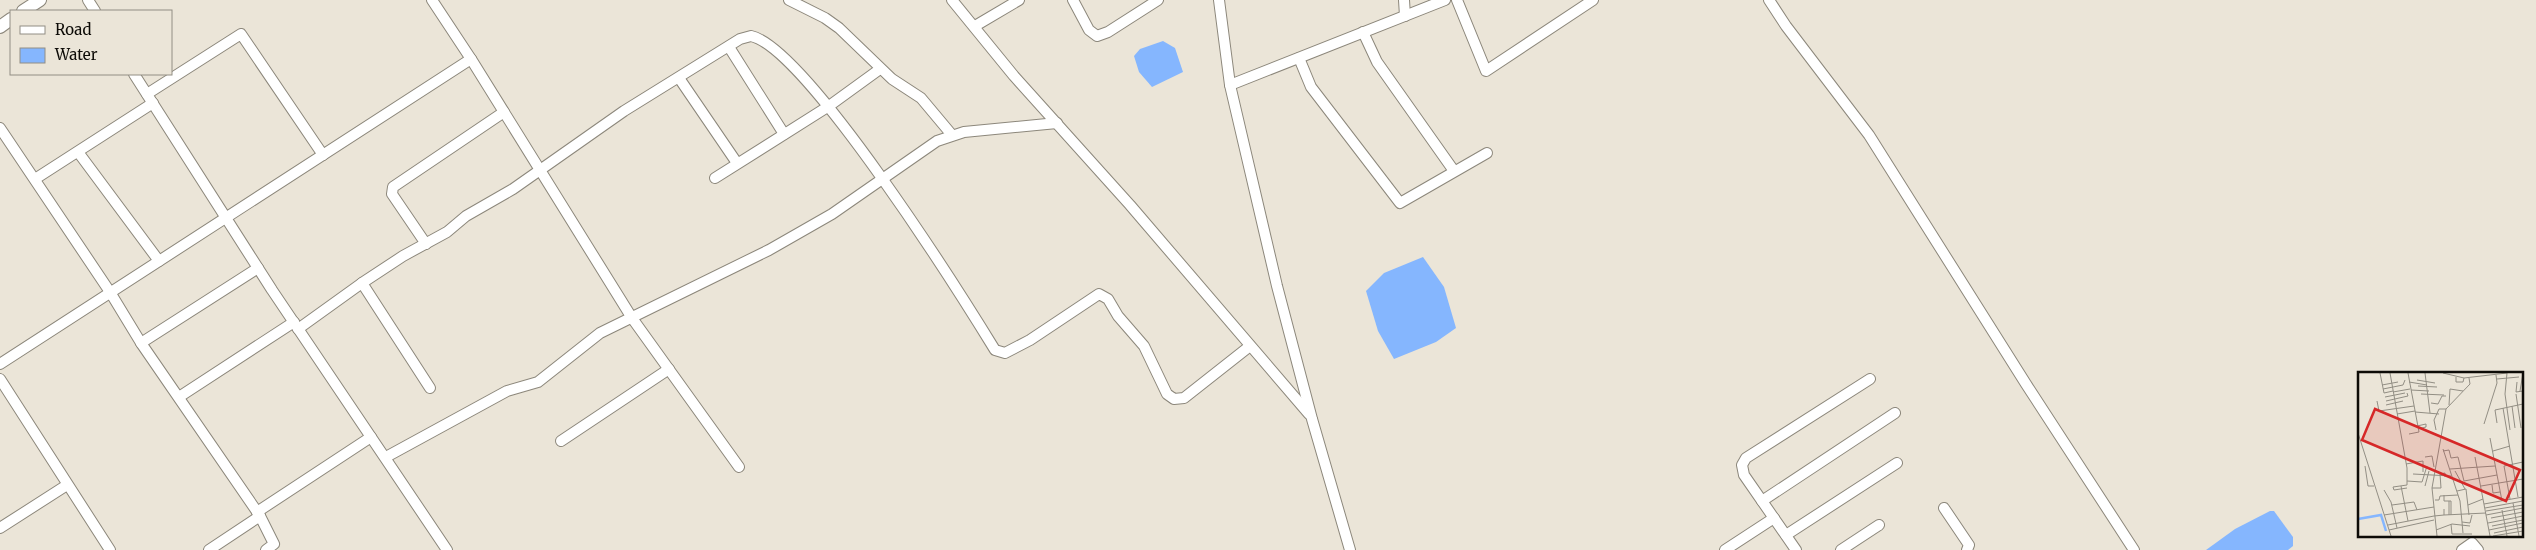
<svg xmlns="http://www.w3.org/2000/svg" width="2536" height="550" font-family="Merriweather,serif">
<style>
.water{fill:#85b6fe}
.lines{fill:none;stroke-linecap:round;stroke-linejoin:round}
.minor-casing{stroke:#8c877b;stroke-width:12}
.tertiary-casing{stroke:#8c877b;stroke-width:14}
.minor{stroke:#fff;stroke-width:10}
.tertiary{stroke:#fff;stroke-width:12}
.inset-river{fill:none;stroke:#85b6fe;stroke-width:2.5}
.inset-road{fill:none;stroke:#928e84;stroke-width:1}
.view{fill:#d62828;fill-opacity:0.15;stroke:#d62828;stroke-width:2.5}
.inset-edge{fill:none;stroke:#0d0b07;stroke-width:2.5}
</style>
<rect width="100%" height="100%" fill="#ebe5d8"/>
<!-- water -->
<g class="water">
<path d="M1163,41L1175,48L1183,72L1152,87L1139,72L1134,56L1140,49Z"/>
<path d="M1423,257L1444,287L1456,328L1436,342L1394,359L1378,331L1366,291L1384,273Z"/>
<path d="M2270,511H2274L2293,537V546L2288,550H2206L2235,529Z"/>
</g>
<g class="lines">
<!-- minor casing -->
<g class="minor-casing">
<g id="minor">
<path d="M88,0L95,11"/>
<path d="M432,0L471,59L632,318L739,467"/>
<path d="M789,0L825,18L839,28L892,79L921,98L952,135"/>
<path d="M952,0L1014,76L1130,205L1309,414"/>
<path d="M1073,0L1089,30L1097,36L1108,32L1158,0"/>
<path d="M1219,0L1230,85L1277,286L1312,419L1350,550"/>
<path d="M1404,0L1405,16"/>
<path d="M1457,0L1486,71L1593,0"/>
<path d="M1769,0L1786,26L1869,135L2026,384L2134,550"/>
<path d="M975,26L1019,0"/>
<path d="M1363,32L1377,62L1454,171"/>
<path d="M729,47L784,134"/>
<path d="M1299,58L1311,87L1400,203L1487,153"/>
<path d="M134,74L272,290L447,550"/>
<path d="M679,78L737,163"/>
<path d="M1230,85L1445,0"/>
<path d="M147,94L241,34L323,155"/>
<path d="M0,128L110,292L141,343L260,516L209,550"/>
<path d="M78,152L159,261"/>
<path d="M715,178L829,106L880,69"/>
<path d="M35,179L153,103"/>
<path d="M426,244L392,194L393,187L504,112"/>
<path d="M362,283L430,388"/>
<path d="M298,329L362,283L403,256L447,232L466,216L513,189L624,111L740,39L751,36C806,48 960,293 995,350L1005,353L1030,340L1099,294L1108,299L1118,316L1144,346L1167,394L1174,399L1184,398L1250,346"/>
<path d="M141,343L258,268"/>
<path d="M0,364L471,59"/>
<path d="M0,379L110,550"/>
<path d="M179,397L294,322"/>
<path d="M561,441L669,369"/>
<path d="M386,457L507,391L538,382L600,333L769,250L832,214L937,141L964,132L1057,123"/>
<path d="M1762,501L1895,413"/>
<path d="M1944,508L1969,545L1967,550"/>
<path d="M257,512L371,437"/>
<path d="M260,516L274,544L266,550"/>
<path d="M0,528L67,485"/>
<path d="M1786,535L1897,463"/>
<path d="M1725,550L1774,518"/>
<path d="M1796,550L1744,475L1742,465L1746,458L1870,379"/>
<path d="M1841,550L1879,525"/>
<path d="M2462,550L2472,543L2478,550"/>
</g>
</g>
<!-- tertiary casing -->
<g class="tertiary-casing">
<g id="tertiary">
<path d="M23,11L40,0"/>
<path d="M0,27L11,19"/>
</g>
</g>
<!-- minor -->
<use href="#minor" class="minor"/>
<!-- tertiary -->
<use href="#tertiary" class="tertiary"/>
</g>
<!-- overview -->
<g transform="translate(2358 372)">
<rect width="165" height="165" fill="#ebe5d8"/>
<path class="inset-river" d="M0,147L23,143L28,159"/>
<path class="inset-road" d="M22,1L26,21L35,19M32,1L49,96V113L35,115M50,1L61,60L51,62M67,1L72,41M85,1L106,6L149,1M149,1L147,22L152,58M98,5V10H105L106,6M139,7L161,5M59,8L77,11M51,10L69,13M159,10L158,20L165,19M24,13L40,10M60,14L79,15M25,17L45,13L47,8M53,18L71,19M162,19L165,1M35,20L52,17M63,22L86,23M158,22L163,56M27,25L47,21M19,29L21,39L56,34M28,29L50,24L49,21M73,31L80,32L84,24H88M28,33L45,29M91,33L92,17L105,19M154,34L157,56M145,36L160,125M57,40L81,42M39,42L57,39M139,51L137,38L165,32M126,52L139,11L138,3M59,54L68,52V55L60,57M78,58L76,48L81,37H88M0,61L33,164M132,66L144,129M85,77L102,129L105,161M85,79L91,78L93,86L100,85L106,109L139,103M135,79L152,74M67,85L74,84L76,95M117,85L132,164M48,92L65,89V100M7,94L10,114H16M92,97L137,94M97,99L107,117M55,102L93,104M49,109L64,110L69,94M134,113L135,121L142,120M43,114L50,149M67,114L71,99M123,114L165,107M35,115L36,118L49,116M74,116H83L82,102L87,101V105M26,118L33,130L39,156M99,119L108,117L111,143M86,123V129H91V143M152,127L146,94L165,90M77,128H81L82,124L100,123M91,129H93V143M155,131L161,164M126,132L165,125M34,133L56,130L59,138M110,133L125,127M127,136L165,129M144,138L149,164M128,139L165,133M26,143L76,135M86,143L128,141M128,143L165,136M76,144L86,143V137M133,146L165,140M104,150L112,151L114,143M130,151L165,144M93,152L94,162H114M30,153L76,144M134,154L165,148M31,158L76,148M78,158L94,152L112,154M131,158L165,151M136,161L165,155M79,164L74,116L88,37L112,12L111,6M135,164L165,159"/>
<path class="view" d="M17,37L162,98L148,129L4,68Z"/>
<rect width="165" height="165" class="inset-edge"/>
</g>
<!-- legend -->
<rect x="10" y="10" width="162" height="65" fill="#ebe5d8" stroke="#928e84"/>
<rect x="20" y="26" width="25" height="8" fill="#ffffff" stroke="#928e84"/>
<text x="55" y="35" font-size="15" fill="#0d0b07">Road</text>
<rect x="20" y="48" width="25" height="15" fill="#85b6fe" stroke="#928e84"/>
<text x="55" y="60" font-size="15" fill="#0d0b07">Water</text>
</svg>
